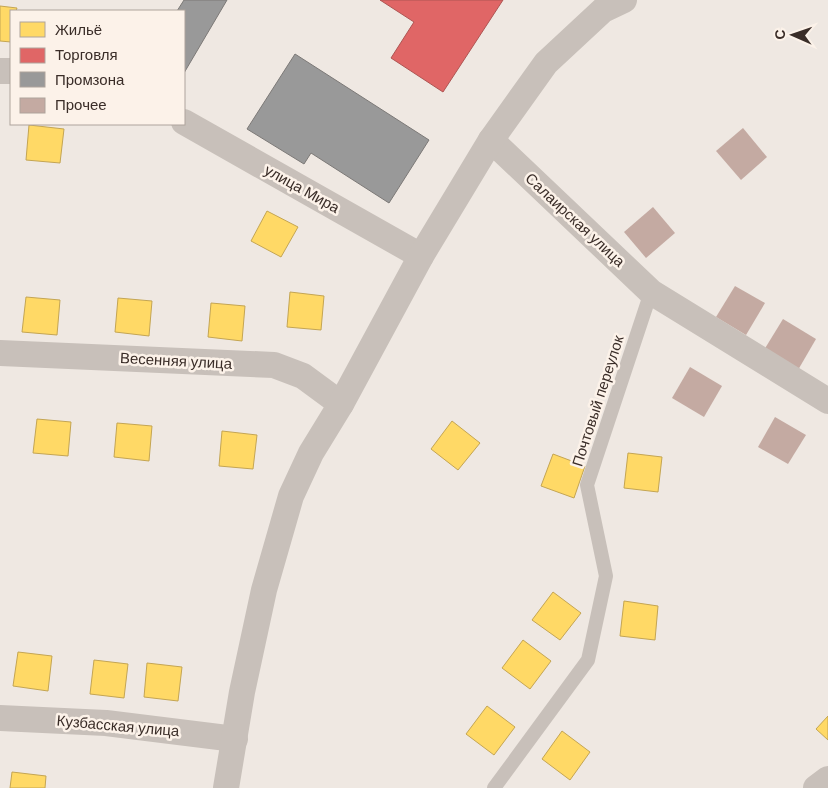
<svg xmlns="http://www.w3.org/2000/svg" width="828" height="788" font-family="'DM Sans',sans-serif">
<style>
.homes{fill:#ffd966;stroke:#c4a553}
.shops{fill:#e06666;stroke:#ae5553}
.industry{fill:#999;stroke:#7c7977}
.building{fill:#c4aaa2}
.lines{fill:none;stroke-linecap:round;stroke-linejoin:round}
.lane{stroke:#c8c0ba;stroke-width:14}
.street{stroke:#c8c0ba;stroke-width:26}
.labels{text-anchor:middle;dominant-baseline:central;stroke-width:5;stroke-linejoin:round;paint-order:stroke}
.street-label{font-size:15px;fill:#3a2d28;stroke:#fcf2e9}
</style>
<rect width="100%" height="100%" fill="#efe8e2"/>
<!-- homes -->
<g class="homes">
<path d="M0,6L17,8L16,11H11V42L0,41Z"/>
<path d="M29,125L64,129L60,163L26,160Z"/>
<path d="M267,211L298,227L281,257L251,241Z"/>
<path d="M290,292L324,296L321,330L287,327Z"/>
<path d="M26,297L60,300L57,335L22,332Z"/>
<path d="M118,298L152,301L149,336L115,332Z"/>
<path d="M211,303L245,306L242,341L208,337Z"/>
<path d="M37,419L71,422L68,456L33,453Z"/>
<path d="M452,421L480,443L458,470L431,449Z"/>
<path d="M117,423L152,426L149,461L114,457Z"/>
<path d="M222,431L257,435L253,469L219,466Z"/>
<path d="M628,453L662,457L658,492L624,488Z"/>
<path d="M553,454L585,466L574,498L541,486Z"/>
<path d="M553,592L581,613L560,640L532,620Z"/>
<path d="M624,601L658,606L655,640L620,636Z"/>
<path d="M523,640L551,661L530,689L502,668Z"/>
<path d="M18,652L52,656L48,691L13,686Z"/>
<path d="M94,660L128,664L124,698L90,694Z"/>
<path d="M147,663L182,667L178,701L144,697Z"/>
<path d="M487,706L515,727L494,755L466,734Z"/>
<path d="M828,716V740L816,729Z"/>
<path d="M562,731L590,752L570,780L542,759Z"/>
<path d="M12,772L46,776L45,788H10Z"/>
</g>
<!-- shops -->
<path class="shops" d="M380,0H503L443,92L391,58L414,22Z"/>
<!-- industry -->
<g class="industry">
<path d="M184,0H227L184,73V11H177Z"/>
<path d="M295,54L429,140L389,203L311,153L304,164L247,129Z"/>
</g>
<!-- building -->
<g class="building">
<path d="M743,128L767,157L741,180L716,151Z"/>
<path d="M653,207L675,233L646,258L624,232Z"/>
<path d="M735,286L765,303L746,335L716,317Z"/>
<path d="M783,319L816,339L798,370L764,350Z"/>
<path d="M690,367L722,386L704,417L672,398Z"/>
<path d="M775,417L806,435L788,464L758,447Z"/>
</g>
<g class="lines">
<!-- lane -->
<path class="lane" d="M494,788L588,660L606,576L587,485L651,292"/>
<!-- street -->
<g class="street">
<path d="M0,71H11"/>
<path d="M184,122L421,256"/>
<path d="M491,140L651,292L828,401"/>
<path d="M0,353L274,365L303,376L341,404"/>
<path d="M0,718L106,723L235,739"/>
<path d="M226,788L242,692L264,590L291,496L311,453L341,404L421,256L491,140L546,63L603,10L624,0"/>
<path d="M816,788L828,779"/>
</g>
</g>
<g class="labels">
<!-- street labels -->
<g class="street-label">
<text transform="translate(302 189) rotate(29)">улица Мира</text>
<text transform="translate(575 220) rotate(43)">Салаирская улица</text>
<text transform="translate(176 361) rotate(3)">Весенняя улица</text>
<text transform="translate(598 401) rotate(-72)">Почтовый переулок</text>
<text transform="translate(118 726) rotate(5)">Кузбасская улица</text>
</g>
</g>
<!-- legend -->
<rect x="10" y="10" width="175" height="115" fill="#fcf2e9" stroke="#aea39c"/>
<rect x="20" y="22" width="25" height="15" fill="#ffd966" stroke="#aea39c"/>
<text x="55" y="35" font-size="15" fill="#3a2d28">Жильё</text>
<rect x="20" y="48" width="25" height="15" fill="#e06666" stroke="#aea39c"/>
<text x="55" y="60" font-size="15" fill="#3a2d28">Торговля</text>
<rect x="20" y="72" width="25" height="15" fill="#999999" stroke="#aea39c"/>
<text x="55" y="85" font-size="15" fill="#3a2d28">Промзона</text>
<rect x="20" y="98" width="25" height="15" fill="#c4aaa2" stroke="#aea39c"/>
<text x="55" y="110" font-size="15" fill="#3a2d28">Прочее</text>
<!-- north arrow -->
<g transform="translate(793 35) rotate(272)" stroke="#fcf2e9" stroke-width="4" paint-order="stroke">
<path d="M0-4L9 19L0 12L-9 19Z" fill="#3a2d28"/>
<text y="-8" font-size="14" font-weight="bold" text-anchor="middle" fill="#3a2d28">С</text>
</g>
</svg>
